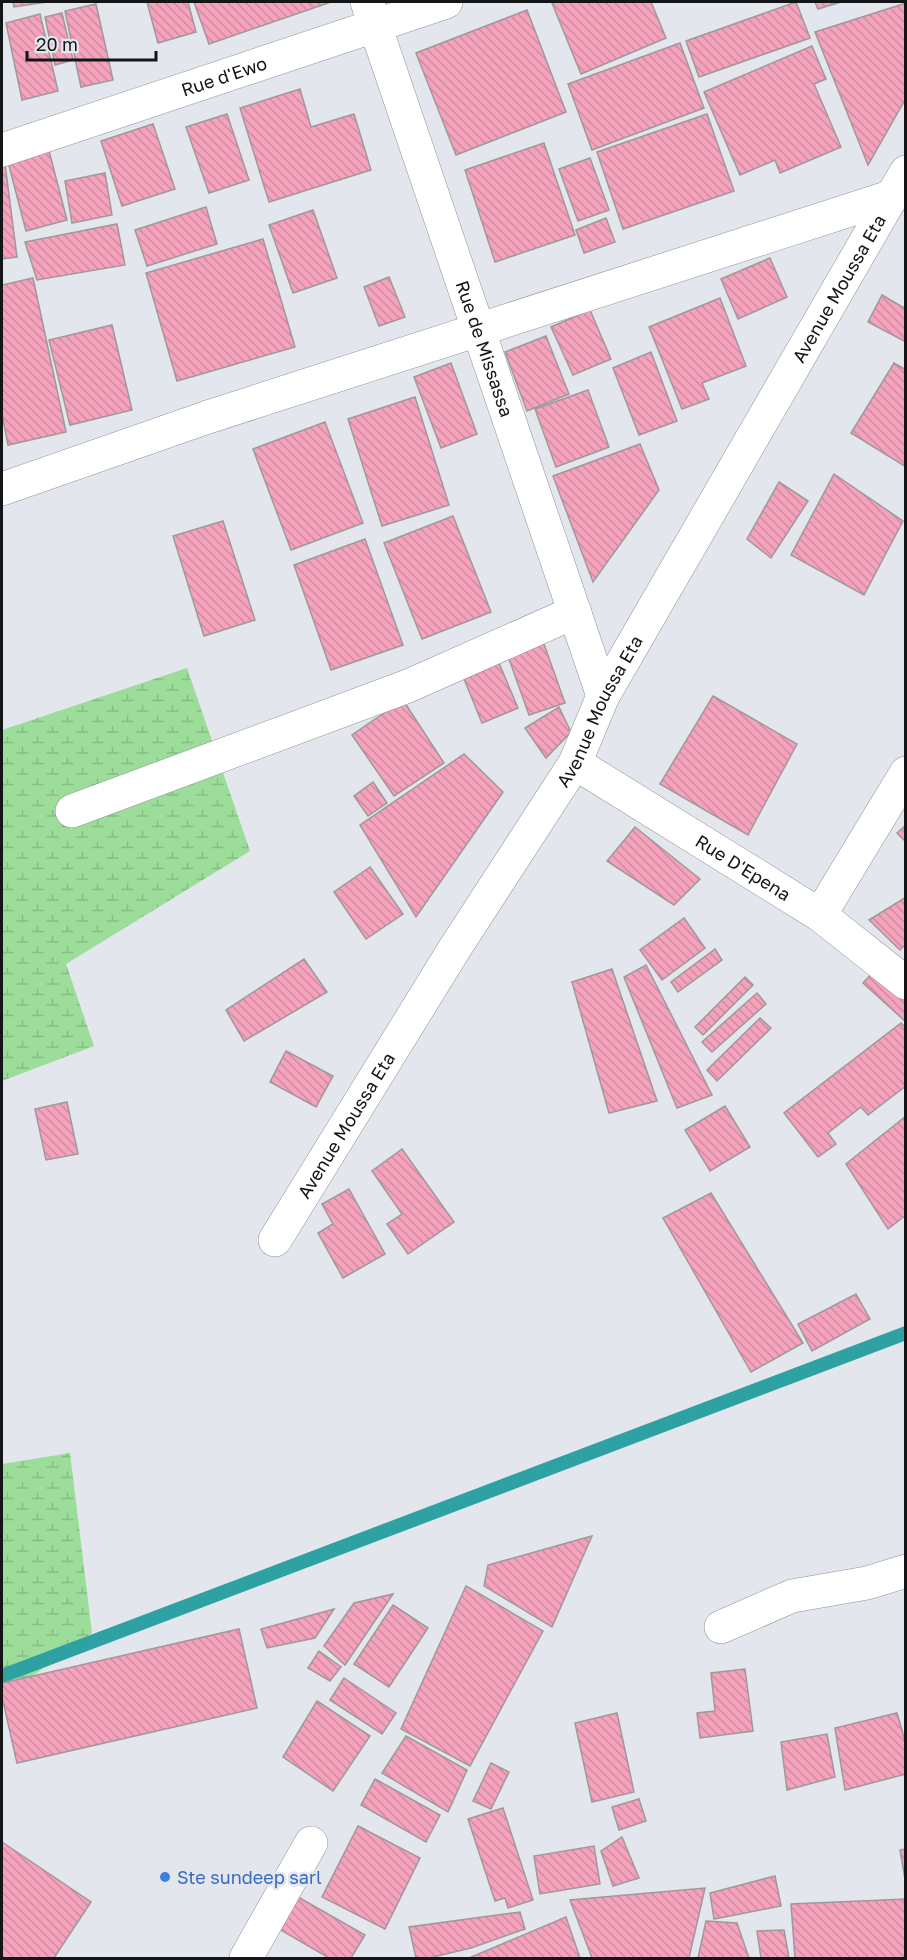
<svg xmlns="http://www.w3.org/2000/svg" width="907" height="1960" font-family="'Golos Text',sans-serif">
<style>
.wetland{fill:url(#wetland-marsh)}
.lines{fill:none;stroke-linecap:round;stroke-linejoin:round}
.stream{stroke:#2ea1a3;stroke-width:14}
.building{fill:url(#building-back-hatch);stroke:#9f989a;stroke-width:1.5}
.minor-casing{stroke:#8f9298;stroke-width:34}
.minor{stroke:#fff;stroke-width:33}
.shop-dot{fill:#3f7fe0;stroke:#e3e6ec;stroke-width:2}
.labels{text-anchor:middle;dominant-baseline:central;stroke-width:5;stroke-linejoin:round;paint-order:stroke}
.street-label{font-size:18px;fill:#141517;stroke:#e3e6ec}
.shop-label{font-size:18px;fill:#366cbe;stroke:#e3e6ec;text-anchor:start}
</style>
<defs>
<pattern id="wetland-marsh" width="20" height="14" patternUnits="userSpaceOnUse" patternTransform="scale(1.5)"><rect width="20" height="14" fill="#9cdd9a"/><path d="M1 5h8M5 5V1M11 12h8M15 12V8" fill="none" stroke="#86bd84"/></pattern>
<pattern id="building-back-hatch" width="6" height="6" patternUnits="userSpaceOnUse" patternTransform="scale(1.5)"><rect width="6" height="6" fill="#f5a2bc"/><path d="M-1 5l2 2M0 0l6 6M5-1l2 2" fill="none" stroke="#d18ba1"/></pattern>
</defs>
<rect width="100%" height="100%" fill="#e3e6ec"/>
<!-- wetland -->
<g class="wetland">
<path d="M187,668L250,851L66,964L94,1046L2,1081V730Z"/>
<path d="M70,1453L92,1633L2,1698V1464Z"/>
</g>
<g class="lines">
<!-- stream -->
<path class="stream" d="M2,1676L906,1333"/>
</g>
<!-- building -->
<g class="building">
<path d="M13,2H47L14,7Z"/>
<path d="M147,2H188L196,32L158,43Z"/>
<path d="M194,2H331L209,44Z"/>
<path d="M556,2H651L666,38L581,74L552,3Z"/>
<path d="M796,2L810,38L699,77L686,41Z"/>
<path d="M815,2H841L818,9Z"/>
<path d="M906,3V98L868,165L815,32Z"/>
<path d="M96,4L113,80L81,87L65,11Z"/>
<path d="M527,10L566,112L456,155L416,53Z"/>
<path d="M62,13L73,60L55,65L45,17Z"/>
<path d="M40,14L58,91L22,100L6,23Z"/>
<path d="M680,43L704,108L592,150L568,84Z"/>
<path d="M812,46L826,79L814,84L841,147L780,173L775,160L740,175L704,92Z"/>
<path d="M300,89L311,127L354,114L371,170L269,202L240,108Z"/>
<path d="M227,114L249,180L209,193L186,127Z"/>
<path d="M707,114L734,191L623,229L597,152Z"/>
<path d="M153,124L175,189L122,206L101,141Z"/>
<path d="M544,143L575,235L495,262L465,170Z"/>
<path d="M48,147L67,220L26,231L7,158Z"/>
<path d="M590,158L609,210L578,221L559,169Z"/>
<path d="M2,164H5L17,257L2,259Z"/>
<path d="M105,173L112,215L72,223L65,181Z"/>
<path d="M206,207L217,244L147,266L135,230Z"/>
<path d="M313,210L337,278L293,293L269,225Z"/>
<path d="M606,218L615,242L584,253L576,230Z"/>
<path d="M117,224L125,265L37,280L25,242Z"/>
<path d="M263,239L295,347L177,381L146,273Z"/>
<path d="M770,258L787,297L738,319L721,279Z"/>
<path d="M389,277L405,317L379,326L364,287Z"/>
<path d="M33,278L66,432L8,445L2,414V285Z"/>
<path d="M882,295L906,309V342L868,322Z"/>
<path d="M720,298L746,366L702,383L709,399L682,409L649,327Z"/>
<path d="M590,310L611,359L573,375L551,327Z"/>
<path d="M112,325L132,410L70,425L49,340Z"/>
<path d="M546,336L569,394L527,411L505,352Z"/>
<path d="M651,352L677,421L639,435L613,368Z"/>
<path d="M451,363L477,434L441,448L414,377Z"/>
<path d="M894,363L906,370V467L851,433Z"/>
<path d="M588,390L609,447L556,467L535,409Z"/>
<path d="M415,397L449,505L382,526L348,419Z"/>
<path d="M325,422L363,523L291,550L253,449Z"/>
<path d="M640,444L659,490L593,582L553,476Z"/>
<path d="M834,474L903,521L864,595L791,555Z"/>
<path d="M779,482L808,501L771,558L747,539Z"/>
<path d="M453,516L491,612L422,639L384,543Z"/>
<path d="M223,521L255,620L204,636L173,536Z"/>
<path d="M365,539L403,645L331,670L294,565Z"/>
<path d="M544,644L565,703L529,715L508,656Z"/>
<path d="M499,663L518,708L482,723L464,679Z"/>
<path d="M713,696L797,744L748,835L660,784Z"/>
<path d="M403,700L444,763L394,796L352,735Z"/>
<path d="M559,707L571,732L546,758L525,728Z"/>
<path d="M464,754L503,792L416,917L360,825Z"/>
<path d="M373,782L387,803L368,816L354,796Z"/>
<path d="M906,825V842L897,833Z"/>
<path d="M635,827L700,879L674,905L607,861Z"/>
<path d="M370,867L403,914L366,939L334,892Z"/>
<path d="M906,897V944L900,950L869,920Z"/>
<path d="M684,918L705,948L662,980L640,950Z"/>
<path d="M715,949L722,960L678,992L671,982Z"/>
<path d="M304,959L327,992L244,1041L226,1010Z"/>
<path d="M646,965L712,1095L677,1108L624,977Z"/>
<path d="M877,968L906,993V1022L863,983Z"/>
<path d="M612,969L657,1101L609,1113L572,982Z"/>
<path d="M745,977L753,985L703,1035L695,1027Z"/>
<path d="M757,993L766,1004L712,1052L702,1042Z"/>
<path d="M760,1018L771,1028L717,1081L707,1070Z"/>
<path d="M901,1023L906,1028V1086L868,1115L861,1107L828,1133L836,1144L818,1157L784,1113Z"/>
<path d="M286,1051L333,1076L316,1107L270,1082Z"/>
<path d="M67,1102L78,1154L46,1160L35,1109Z"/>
<path d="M725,1106L750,1147L710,1171L685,1130Z"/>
<path d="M906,1116V1215L888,1229L846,1164Z"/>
<path d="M402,1149L454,1222L408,1254L387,1224L402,1214L372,1171Z"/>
<path d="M349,1189L385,1254L343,1278L318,1233L333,1224L322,1204Z"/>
<path d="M711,1193L803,1343L751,1372L663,1218Z"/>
<path d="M856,1294L870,1319L812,1351L798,1324Z"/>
<path d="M592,1536L552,1627L484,1586L488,1565Z"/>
<path d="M466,1586L543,1631L470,1766L401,1729Z"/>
<path d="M393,1594L345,1665L324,1646L354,1603Z"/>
<path d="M393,1605L428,1628L389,1687L354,1664Z"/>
<path d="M334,1609L315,1638L267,1648L261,1629Z"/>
<path d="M239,1629L257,1708L17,1763L2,1697V1683Z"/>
<path d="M319,1651L341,1667L330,1681L308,1668Z"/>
<path d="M745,1669L753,1731L700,1738L697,1713L715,1711L711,1673Z"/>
<path d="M344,1678L396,1713L382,1734L330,1700Z"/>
<path d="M317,1701L370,1736L333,1791L283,1757Z"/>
<path d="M617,1713L634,1792L592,1802L575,1723Z"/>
<path d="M897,1713L906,1744V1774L845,1790L835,1728Z"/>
<path d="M827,1734L835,1777L787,1790L781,1742Z"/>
<path d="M406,1736L467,1770L448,1812L382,1773Z"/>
<path d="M491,1763L509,1772L491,1809L473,1801Z"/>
<path d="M375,1779L440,1815L426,1842L361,1805Z"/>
<path d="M639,1799L646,1821L619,1830L612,1807Z"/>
<path d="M503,1808L533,1900L508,1908L505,1898L495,1901L468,1819Z"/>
<path d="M358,1826L420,1858L385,1929L322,1897Z"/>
<path d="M622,1837L639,1878L613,1886L601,1851Z"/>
<path d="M2,1842L91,1902L54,1958H2Z"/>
<path d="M594,1846L600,1884L540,1894L534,1856Z"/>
<path d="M906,1849V1885L900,1850Z"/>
<path d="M775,1876L781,1906L714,1919L710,1893Z"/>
<path d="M705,1888L689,1958H592L570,1900Z"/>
<path d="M298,1897L365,1935L351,1958H329L279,1929Z"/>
<path d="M906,1899V1958H795L791,1904Z"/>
<path d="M520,1912L525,1929L471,1948L429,1958H416L409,1927Z"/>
<path d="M566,1917L580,1958H469Z"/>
<path d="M706,1921L737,1923L749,1958H698Z"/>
<path d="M784,1930L789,1958H761L757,1931Z"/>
</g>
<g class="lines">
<!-- minor casing -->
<g class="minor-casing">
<g id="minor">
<path id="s1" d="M367,2L603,696"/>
<path id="s2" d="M2,150L446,2"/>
<path d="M2,489L208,417L890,197"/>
<path id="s3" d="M575,763L820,915L906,983"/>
<path d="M72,811L408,686L575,612"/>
<path d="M820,915L906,773"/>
<path id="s4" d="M275,1240L455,948L575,763L603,696L906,172"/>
<path d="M721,1627L792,1596L867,1583L906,1571"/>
<path d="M246,1958L311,1843"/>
</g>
</g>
<!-- minor -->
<use href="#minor" class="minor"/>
</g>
<!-- markers -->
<circle class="shop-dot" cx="165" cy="1877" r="6"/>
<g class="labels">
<!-- street labels -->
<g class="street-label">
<text stroke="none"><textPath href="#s2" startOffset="234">Rue d'Ewo</textPath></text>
<text stroke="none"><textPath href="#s4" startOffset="1107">Avenue Moussa Eta</textPath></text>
<text stroke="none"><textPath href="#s1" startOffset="366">Rue de Missassa</textPath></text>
<text stroke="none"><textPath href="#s4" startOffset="621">Avenue Moussa Eta</textPath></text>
<text stroke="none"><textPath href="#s3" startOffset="198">Rue D'Epena</textPath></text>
<text stroke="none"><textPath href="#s4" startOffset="135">Avenue Moussa Eta</textPath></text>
</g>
<!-- shop labels -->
<g class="shop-label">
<text x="177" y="1877">Ste sundeep sarl</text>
</g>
</g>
<!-- border -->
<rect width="907" height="1960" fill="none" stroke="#141517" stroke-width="6"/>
<!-- scale -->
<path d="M27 51v9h129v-9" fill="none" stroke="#141517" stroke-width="3"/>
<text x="36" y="51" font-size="18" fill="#141517" stroke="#e3e6ec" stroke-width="4.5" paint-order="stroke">20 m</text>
</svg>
